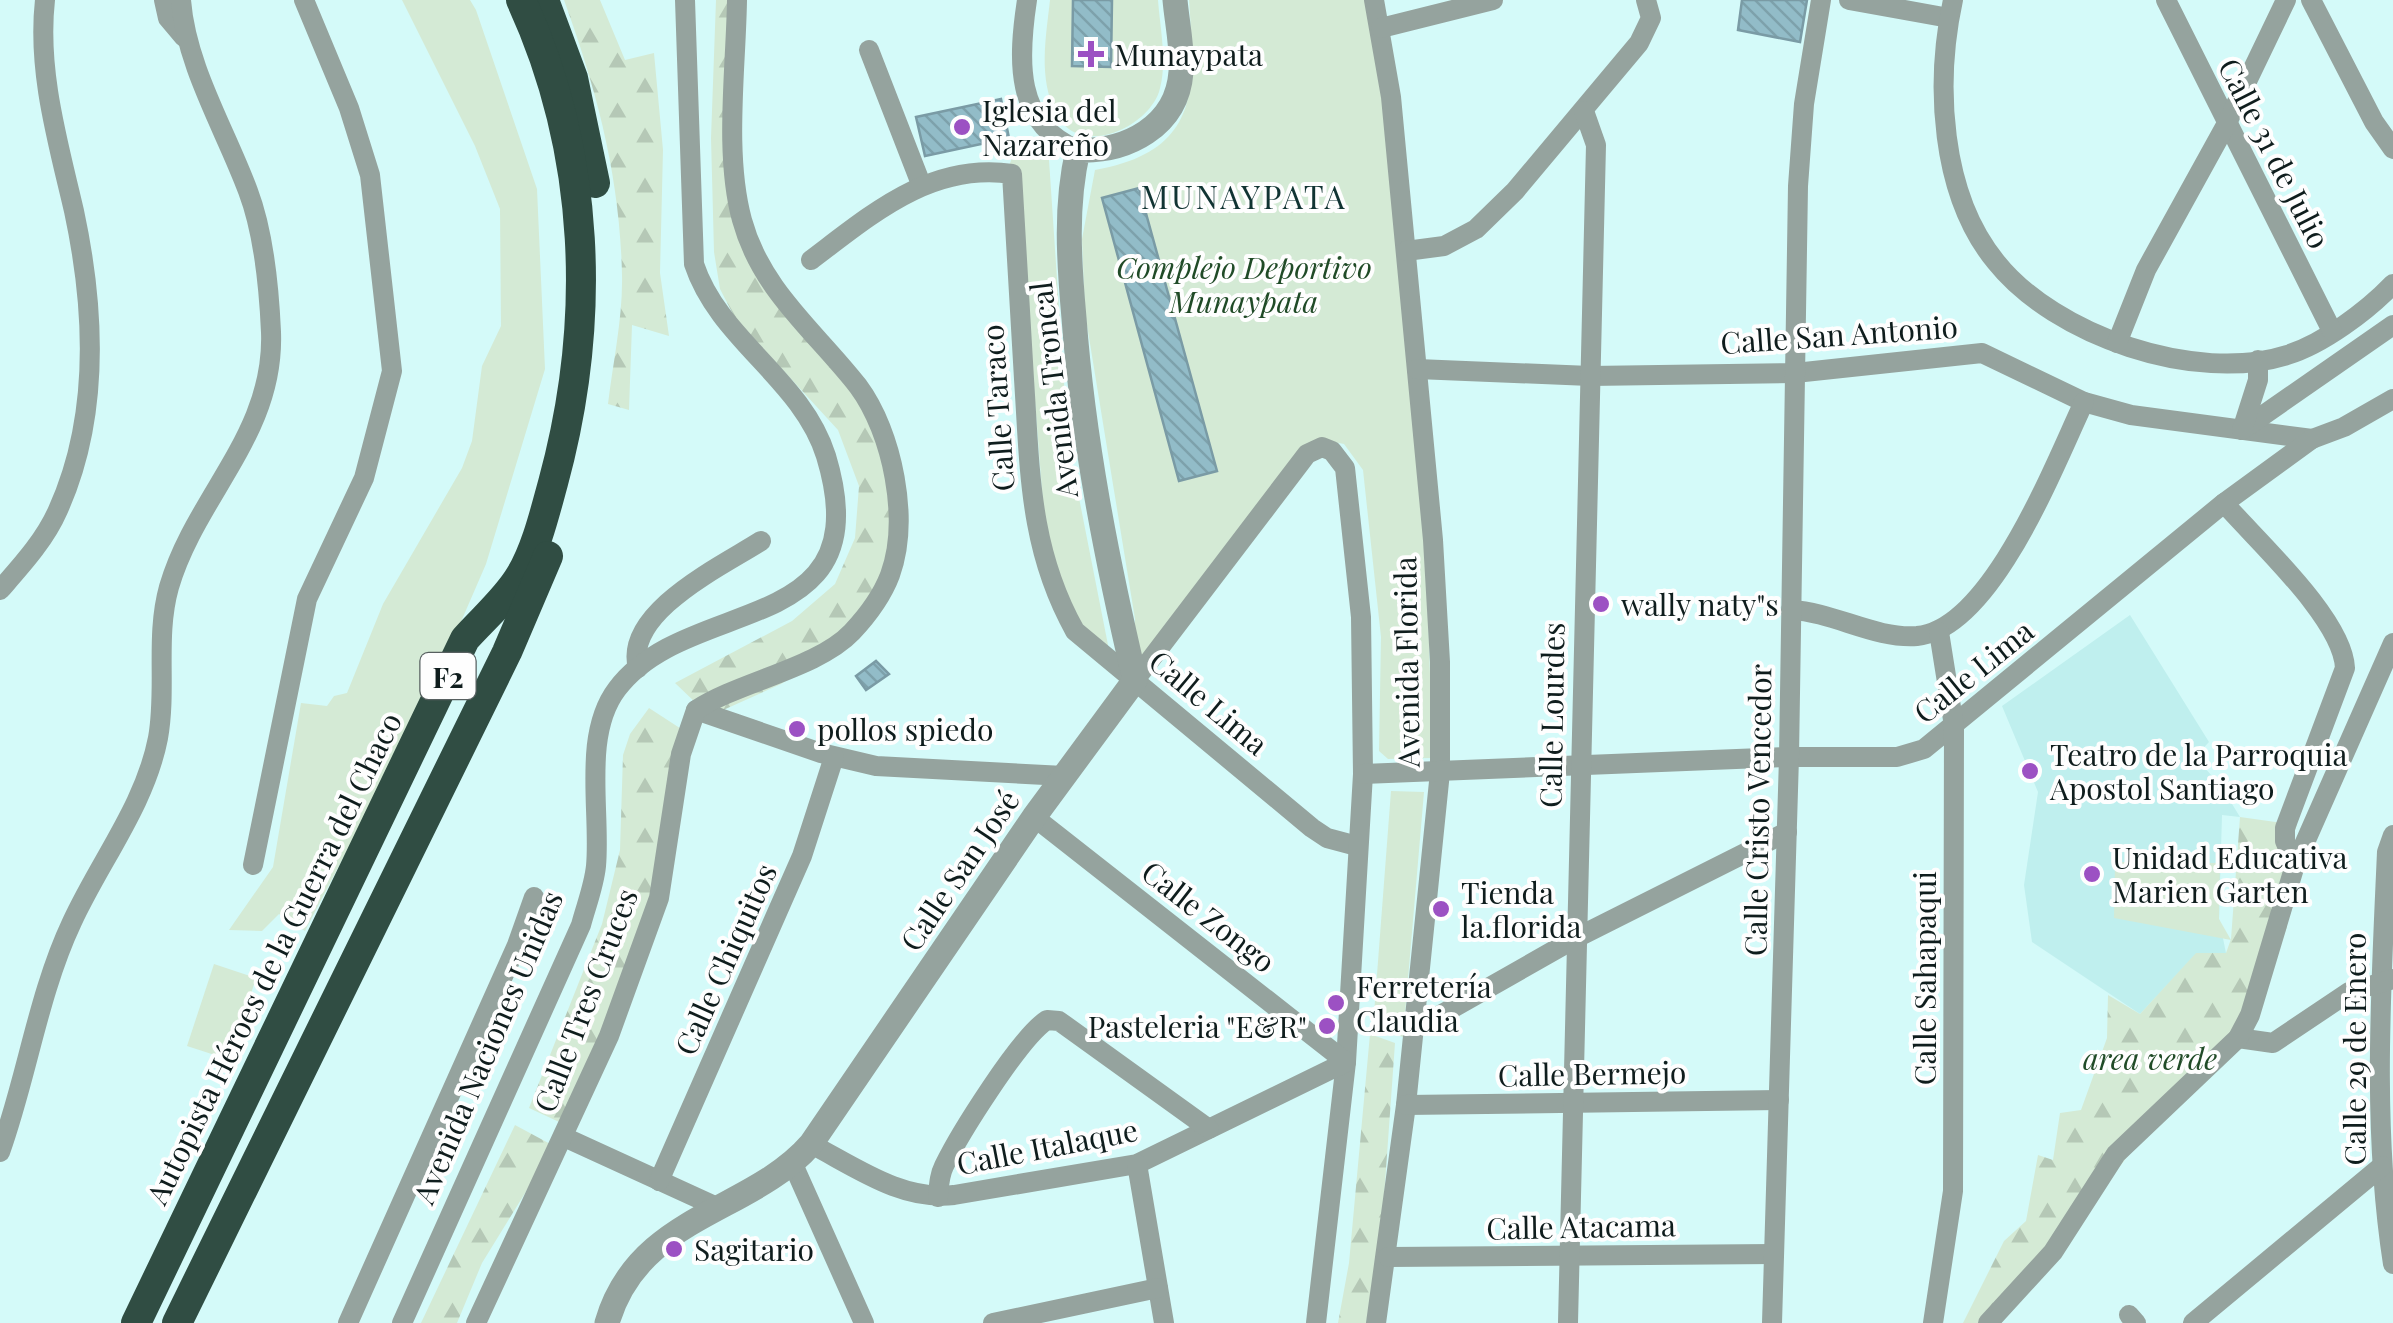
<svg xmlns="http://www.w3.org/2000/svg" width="2393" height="1323" font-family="'Playfair Display',serif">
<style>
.built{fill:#bfefee}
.green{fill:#d4ead5}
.forest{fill:url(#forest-firs)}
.building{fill:url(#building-back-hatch);stroke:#7a9ba5;stroke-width:2.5}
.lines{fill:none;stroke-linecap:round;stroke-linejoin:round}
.minor{stroke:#95a39e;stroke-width:20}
.tertiary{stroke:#95a39e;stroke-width:25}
.motorway{stroke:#304d43;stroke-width:30}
.poi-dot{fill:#9c51c3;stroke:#fefefe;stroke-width:4}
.labels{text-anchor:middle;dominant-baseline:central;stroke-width:8;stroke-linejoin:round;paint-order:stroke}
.shield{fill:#fefefe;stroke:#576060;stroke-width:2.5}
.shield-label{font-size:28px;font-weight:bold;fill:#0f1d1d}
.poi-label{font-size:30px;fill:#0f1d1d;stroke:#fefefe;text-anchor:start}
.street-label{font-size:30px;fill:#0f1d1d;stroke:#fefefe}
.park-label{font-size:30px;font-style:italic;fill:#204b27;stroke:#fefefe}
.neighbourhood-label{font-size:32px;letter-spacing:2.5px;fill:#113433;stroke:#fefefe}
</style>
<defs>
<pattern id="forest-firs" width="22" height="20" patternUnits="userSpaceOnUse" patternTransform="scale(2.5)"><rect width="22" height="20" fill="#d4ead5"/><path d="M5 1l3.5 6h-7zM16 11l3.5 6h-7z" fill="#b5c8b6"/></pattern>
<pattern id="building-back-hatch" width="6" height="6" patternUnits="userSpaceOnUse" patternTransform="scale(2.5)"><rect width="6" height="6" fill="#92bcc8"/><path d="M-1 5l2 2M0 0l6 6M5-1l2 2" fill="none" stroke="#7da1ab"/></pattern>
</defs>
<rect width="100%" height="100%" fill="#d4faf9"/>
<!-- built -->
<path class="built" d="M2130,615L2209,742L2195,757L2221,786L2240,817L2222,815L2219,919L2226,953L2196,954L2140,1014L2032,942L2024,885L2038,792L2002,706Z"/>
<!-- green -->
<g class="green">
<path d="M402,0H470L476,10L537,189L545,369L486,564L434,684L305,931L279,914L262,931L229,930L273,867L301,703L327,706L334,696L347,693L383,604L462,468L472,441L482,366L501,326L500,209L475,146Z"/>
<path d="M1050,0H1158C1160,28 1168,64 1159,92C1146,129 1078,159 1056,113C1038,78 1046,37 1050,0Z"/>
<path d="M1189,0H1369C1408,250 1428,505 1432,758L1388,759L1379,751L1381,637L1363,470L1344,444L1329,441L1134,667L1135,619L1085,313L1082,239L1095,170C1202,151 1195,87 1189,0Z"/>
<path d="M1020,136L1049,160L1068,442L1109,650L1073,622L1045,528L1018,186L1009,166Z"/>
<path d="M1391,791L1424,792L1403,1037L1373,1027Z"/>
<path d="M2115,862L2220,863L2219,919L2231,940L2114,918Z"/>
<path d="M214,964L256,978L230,1060L187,1046Z"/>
</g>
<!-- forest -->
<g class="forest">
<path d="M564,0H600L625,60L654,53L663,150L660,273L669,336L632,325L629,410L608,404C613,362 623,317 622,275C620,177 597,91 564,0Z"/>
<path d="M716,0H743L739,139L749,241L882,422L903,553L850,642L781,684L721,711L698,705L675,683L792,621L835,584L855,538L859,486L838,430L735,318L720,289L714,252L711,138Z"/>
<path d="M649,708L689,734L651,902L570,1127L529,1108L602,924L620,850L623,755L630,734Z"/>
<path d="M2240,817L2297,825L2285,857L2287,927L2253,1021L2145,1134L1998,1323H1963L2004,1241L2026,1221L2038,1155L2053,1160L2060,1113L2081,1110L2107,1038L2108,995L2140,1014L2196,953H2226L2231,939Z"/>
<path d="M1370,1034L1395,1043L1380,1253L1366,1323H1338L1349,1263Z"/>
<path d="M515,1125L554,1146L482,1263L457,1323H421Z"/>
</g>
<!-- building -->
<g class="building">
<path d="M1073,0H1112L1111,67L1072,66Z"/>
<path d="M1742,0H1807L1800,42L1738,30Z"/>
<path d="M1001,99L1009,138L925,156L916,117Z"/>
<path d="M1139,188L1217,471L1179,481L1102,198Z"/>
<path d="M876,661L889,674L866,690L856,676Z"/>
</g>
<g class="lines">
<!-- minor -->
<g class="minor">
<path d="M164,0L168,18L184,37"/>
<path d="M1027,0C1018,59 1014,124 1078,150"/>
<path d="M1374,0L1391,97L1433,540L1440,662V772L1406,1105L1376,1323"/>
<path d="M1849,0L1949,18"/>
<path d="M1953,0C1935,83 1940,194 1996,262C2055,336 2196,384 2287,355C2323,344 2367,311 2393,284"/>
<path d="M2166,0L2332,331"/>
<path d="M2311,0L2374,122L2393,149"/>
<path d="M1381,28L1493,0"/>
<path d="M869,50L921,184"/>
<path d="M1406,251L1444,246L1476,229L1515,191L1639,43L1651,18L1646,0"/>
<path d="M811,260C872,214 931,162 1012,174C1016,242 1020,311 1024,379C1030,470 1029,549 1075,631L1312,828L1327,838L1357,846"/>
<path d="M2117,343L2146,270L2226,125L2286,0"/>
<path d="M1417,369L1590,376L1795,373L1982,353L2084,402L2131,415L2312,439"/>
<path d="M2242,430L2393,325"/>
<path d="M2242,430L2258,380V360"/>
<path d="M2224,503C2257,541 2343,619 2345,668L2285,828V841L2295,865"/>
<path d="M0,590C21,566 45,540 58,510C100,417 95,309 74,211C58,142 37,71 45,0"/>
<path d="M1791,610C1834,612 1874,639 1917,636C1992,629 2055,463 2084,402"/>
<path d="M638,668C623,612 724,565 761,541"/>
<path d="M1135,680L1307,454L1322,447L1332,451L1345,468L1361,617L1363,774L1346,1062L1316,1323"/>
<path d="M696,710L821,753L876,766L1064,776"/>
<path d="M1363,774L1789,757H1897L1924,749L2224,503L2312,439L2344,427L2393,399"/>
<path d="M2393,835L2387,852C2381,988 2372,1129 2393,1264"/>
<path d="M253,865L307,599L364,478L392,371L370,175L349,108L304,0"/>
<path d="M1412,1022L1437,1017L1576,938L1787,832"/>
<path d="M2238,1038L2273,1043L2349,992L2393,979"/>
<path d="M1406,1105L1779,1100"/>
<path d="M564,1137L717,1207"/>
<path d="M811,1144C857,1168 902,1201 954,1195L1137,1164L1346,1062L1034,817"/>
<path d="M0,1152C27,1077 38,994 72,922C100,861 145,805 158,738C167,688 155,637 169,587C196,495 275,434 271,332C269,287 264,233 248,191C225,129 186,66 181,0"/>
<path d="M792,1162L864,1323"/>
<path d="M1137,1164L1164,1323"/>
<path d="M659,1181L802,856L834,757"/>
<path d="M938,1197C939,1186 939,1176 944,1166C959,1135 1020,1037 1047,1020L1059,1021L1209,1129"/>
<path d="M1388,1257L1774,1254"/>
<path d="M2129,1315L2136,1323"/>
<path d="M348,1323L517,945L534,897"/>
<path d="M402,1323L581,925C586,906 594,886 596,866C601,812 582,735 617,689C689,593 882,641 826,456C802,379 719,340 694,264L685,0"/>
<path d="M476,1323L609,1036L659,898L681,754L696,710C738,682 818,668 852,632C867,616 882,596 890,575C910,520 893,433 858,386C815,331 761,290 742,220C724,154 736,68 737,0"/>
<path d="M993,1323L1158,1288"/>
<path d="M1568,1323L1596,145L1584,111"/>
<path d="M1772,1323L1789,757L1798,186L1804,104L1821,0"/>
<path d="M1933,1323L1953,1191L1954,726L1939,632"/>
<path d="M1988,1323L2053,1252L2116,1154L2238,1038L2250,1015L2295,865L2393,643"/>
<path d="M2193,1323L2382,1166"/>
</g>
<!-- tertiary -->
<path class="tertiary" d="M607,1323C638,1215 751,1213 811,1144L1034,817L1135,680C1107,561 1083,440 1074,318C1069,262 1065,205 1078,150C1126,152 1177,127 1181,72C1183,49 1177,23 1175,0"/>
<!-- motorway -->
<g class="motorway">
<path d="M544,0L573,78L595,183"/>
<path d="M136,1323L465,639C483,619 507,598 520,576C536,550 545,512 553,483C597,322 591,152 521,0"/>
<path d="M177,1323L507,652L548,556"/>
</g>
</g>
<!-- markers -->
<g class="poi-dot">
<path d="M1086 39h10v10h10v10h-10v10h-10v-10h-10v-10h10z"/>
<circle cx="962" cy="127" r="10"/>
<circle cx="1601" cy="604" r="10"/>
<circle cx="797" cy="729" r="10"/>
<circle cx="2030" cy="771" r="10"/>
<circle cx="2092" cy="874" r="10"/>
<circle cx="1441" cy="909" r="10"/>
<circle cx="1336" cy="1003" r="10"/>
<circle cx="1327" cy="1026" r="10"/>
<circle cx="674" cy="1249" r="10"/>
</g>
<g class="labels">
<!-- shield labels -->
<rect class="shield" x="420.5" y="653" width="55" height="46" rx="8"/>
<g class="shield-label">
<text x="448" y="676">F2</text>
</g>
<!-- poi labels -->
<g class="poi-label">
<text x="1114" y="54">Munaypata</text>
<text x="982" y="110">Iglesia del<tspan x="982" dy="34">Nazareño</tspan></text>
<text x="1621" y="604">wally naty"s</text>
<text x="817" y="729">pollos spiedo</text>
<text x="2050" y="754">Teatro de la Parroquia<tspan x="2050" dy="34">Apostol Santiago</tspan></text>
<text x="2112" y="857">Unidad Educativa<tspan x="2112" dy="34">Marien Garten</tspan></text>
<text x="1461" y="892">Tienda<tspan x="1461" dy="34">la.florida</tspan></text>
<text x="1356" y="986">Ferretería<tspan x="1356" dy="34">Claudia</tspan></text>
<text x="1307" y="1026" text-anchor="end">Pasteleria "E&amp;R"</text>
<text x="694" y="1249">Sagitario</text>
</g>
<!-- street labels -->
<g class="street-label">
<text transform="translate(2275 153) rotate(63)">Calle 31 de Julio</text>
<text transform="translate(1839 334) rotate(-4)">Calle San Antonio</text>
<text transform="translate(1053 390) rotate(-97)">Avenida Troncal</text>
<text transform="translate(997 408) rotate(-94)">Calle Taraco</text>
<text transform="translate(1406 662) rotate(-91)">Avenida Florida</text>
<text transform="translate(1973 671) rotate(-39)">Calle Lima</text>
<text transform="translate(1209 702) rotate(40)">Calle Lima</text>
<text transform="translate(1551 715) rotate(-89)">Calle Lourdes</text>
<text transform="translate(1757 810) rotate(-89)">Calle Cristo Vencedor</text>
<text transform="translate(959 870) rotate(-56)">Calle San José</text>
<text transform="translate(1209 916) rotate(38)">Calle Zongo</text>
<text transform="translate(273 958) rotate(-64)">Autopista Héroes de la Guerra del Chaco</text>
<text transform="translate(725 959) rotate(-66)">Calle Chiquitos</text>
<text transform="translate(1924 978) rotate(-90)">Calle Sahapaqui</text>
<text transform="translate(585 1000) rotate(-69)">Calle Tres Cruces</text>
<text transform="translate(487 1047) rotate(-67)">Avenida Naciones Unidas</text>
<text transform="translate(2354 1049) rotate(-90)">Calle 29 de Enero</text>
<text transform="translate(1592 1073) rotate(-1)">Calle Bermejo</text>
<text transform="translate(1047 1146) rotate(-11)">Calle Italaque</text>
<text transform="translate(1581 1226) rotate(-1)">Calle Atacama</text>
</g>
<!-- park labels -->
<g class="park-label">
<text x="1244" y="267">Complejo Deportivo<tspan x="1244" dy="34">Munaypata</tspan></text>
<text x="2150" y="1058">area verde</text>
</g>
<!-- neighbourhood labels -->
<g class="neighbourhood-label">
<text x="1244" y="195">MUNAYPATA</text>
</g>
</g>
</svg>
